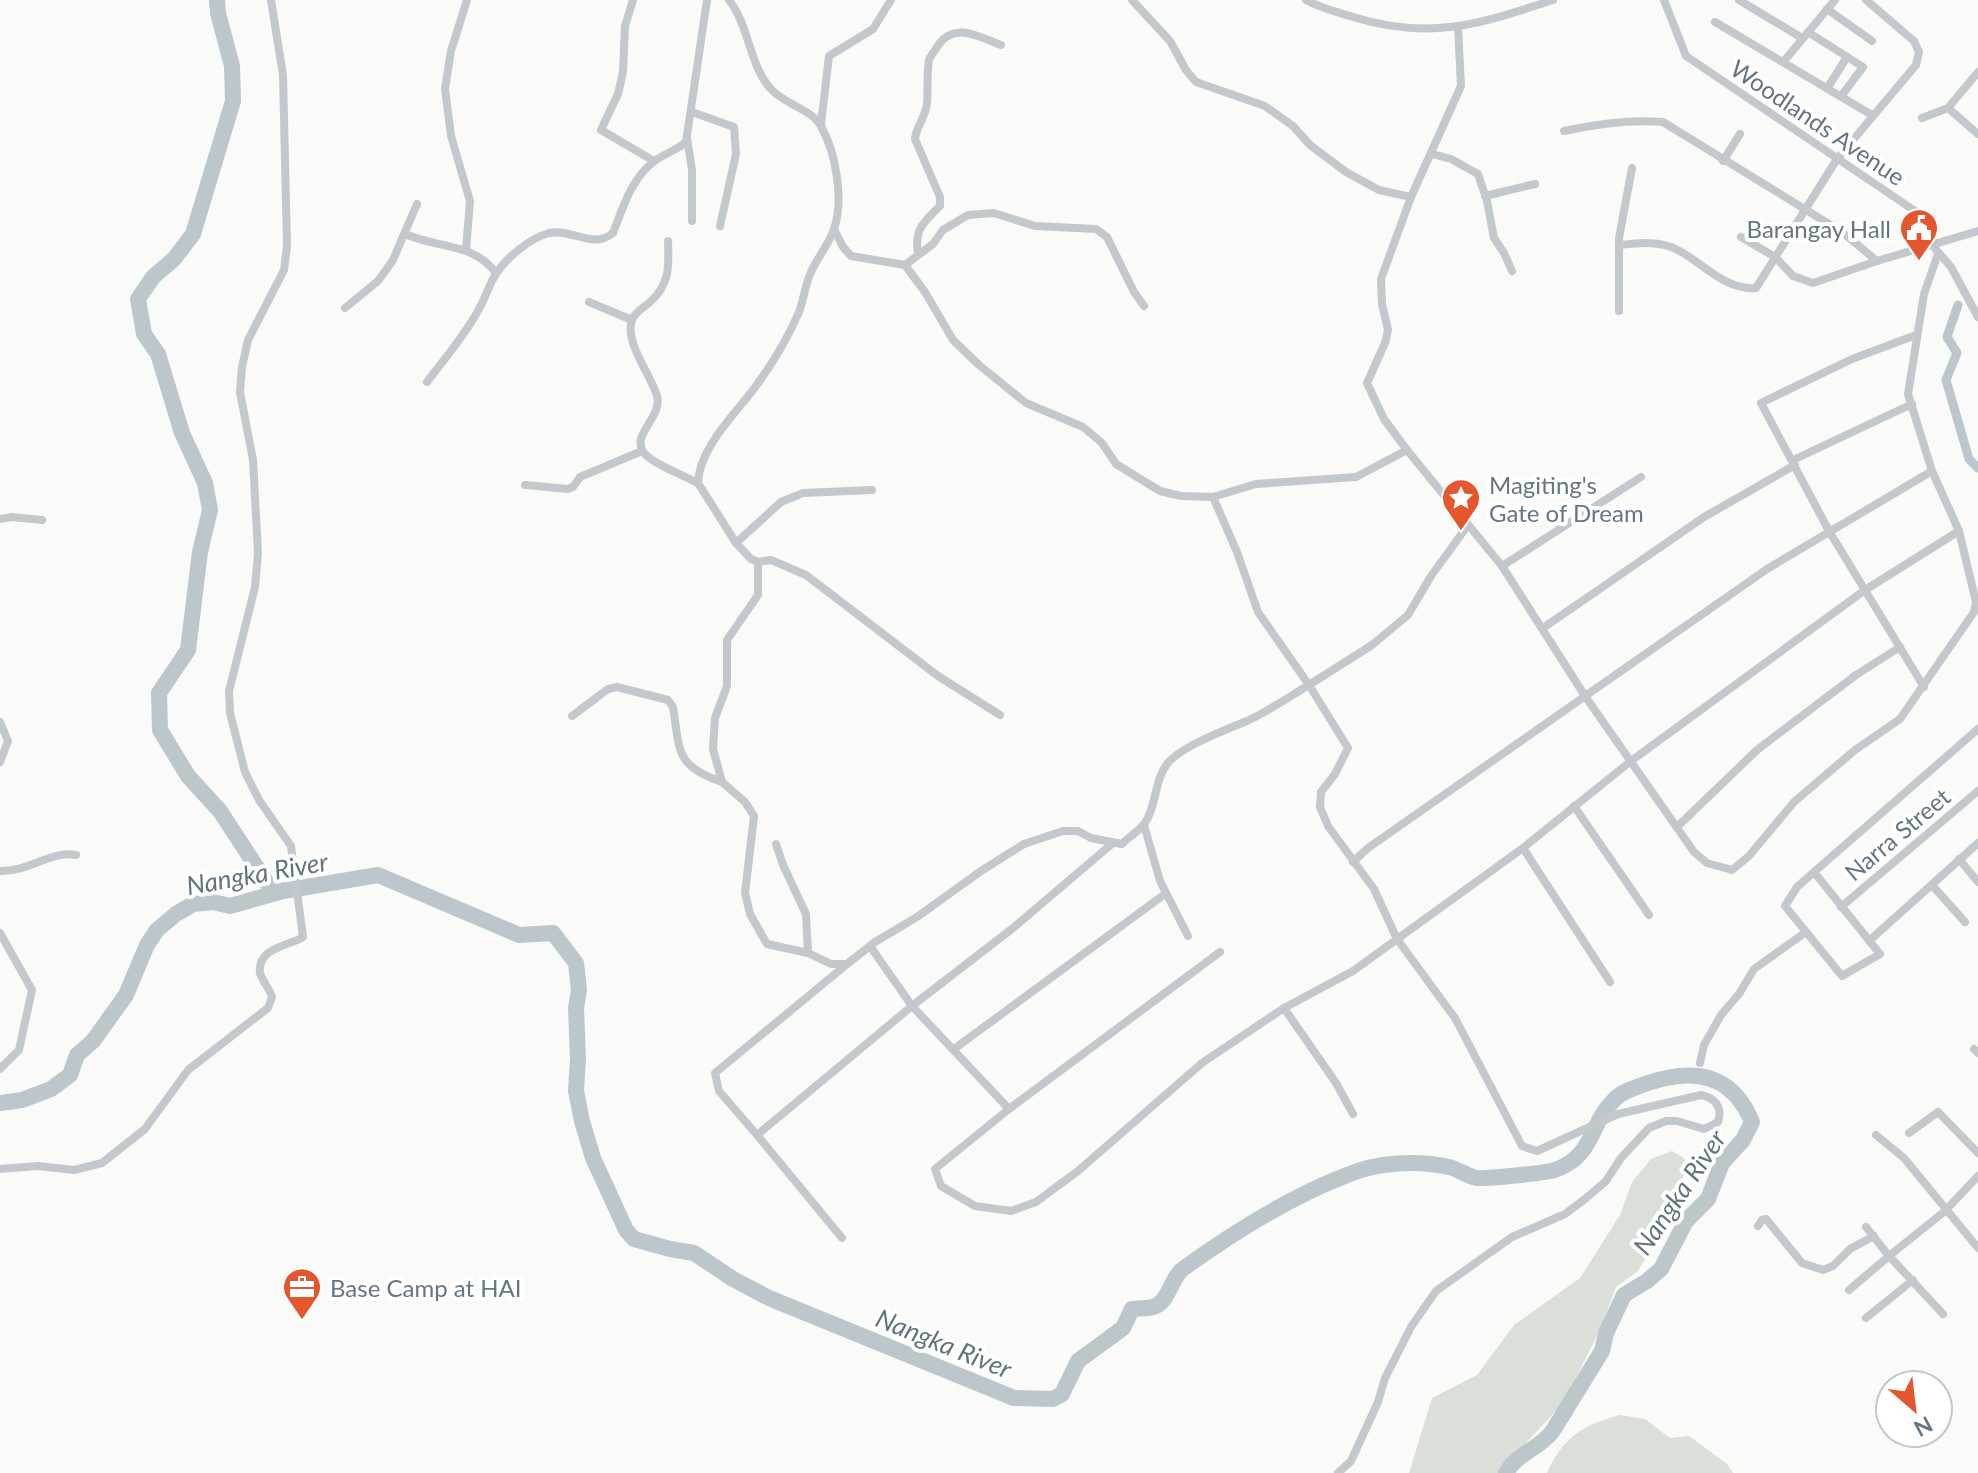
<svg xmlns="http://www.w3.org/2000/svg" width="1978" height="1473" font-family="Lato,sans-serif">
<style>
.green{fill:#dadfd7}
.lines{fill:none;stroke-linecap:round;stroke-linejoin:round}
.canal{stroke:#bbc7cb;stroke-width:9}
.river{stroke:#bbc7cb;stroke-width:16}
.street{stroke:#c3c8cc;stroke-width:8}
.labels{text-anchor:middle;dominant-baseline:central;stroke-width:8;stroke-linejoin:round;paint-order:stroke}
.street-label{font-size:24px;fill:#657683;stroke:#fff}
.poi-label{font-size:24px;fill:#657683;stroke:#fff;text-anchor:start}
.water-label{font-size:26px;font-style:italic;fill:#60757c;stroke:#fff}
</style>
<rect width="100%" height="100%" fill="#fafaf8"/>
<!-- green -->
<g class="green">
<path d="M1672,1151L1684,1158L1687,1168L1665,1226L1638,1271L1616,1287L1599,1332L1563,1403L1498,1473H1409L1432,1398L1477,1375L1514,1325L1580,1278L1620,1215L1632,1182L1651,1159Z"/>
<path d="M1619,1415L1645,1419L1670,1438L1689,1436L1727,1464L1733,1473H1547C1564,1436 1582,1426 1619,1415Z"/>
</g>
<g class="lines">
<!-- canal -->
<path class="canal" d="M1958,305L1947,337L1957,353L1946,380L1969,459L1978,468"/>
<!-- river -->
<g class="river">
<path d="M217,0L218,13L232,66L233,101L193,234L174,259L153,277L138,299L144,334L158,354L182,433L205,483L210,510L200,552L188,650L159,693L160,730L188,776L220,811L267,883L283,891"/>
<path d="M0,1103L22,1100L51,1089L70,1075L77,1055L93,1041L126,995L147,945L157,930L176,914L193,904L213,902L230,906L283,891L378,875L519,935L553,933L576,963L579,990L576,1008L578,1058L576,1091L582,1121L593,1158L626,1230L634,1239L670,1249L694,1253L733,1279L769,1298L1014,1398L1053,1399L1062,1394L1078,1361L1123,1328L1132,1309C1139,1308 1150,1309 1156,1306C1170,1299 1171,1277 1184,1268C1234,1232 1290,1197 1347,1175C1377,1162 1417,1160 1449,1167C1458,1169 1467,1176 1477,1178C1485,1179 1546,1173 1555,1170C1595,1156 1589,1123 1615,1099C1623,1091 1637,1087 1648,1083C1693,1068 1732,1073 1752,1122L1743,1140L1722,1163L1708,1199L1686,1221L1661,1269L1647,1281L1624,1295L1606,1333L1602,1351L1552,1432C1539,1449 1517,1453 1506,1473"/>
</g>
<!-- street -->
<g class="street">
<path d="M633,0L625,26L623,72L618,94L601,130L654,161"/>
<path d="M729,0C749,25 749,64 770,88C784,105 812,108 822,128C836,154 844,200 834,229C829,245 815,260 809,277C805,288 803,301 799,312C787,340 771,366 753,390C733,416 699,449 698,483L736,543L751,559L758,562L771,560L806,575L938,676L1000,715"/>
<path d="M1132,0L1170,41L1186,70L1196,82L1265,106L1293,126L1310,145L1346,172L1379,190L1411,197"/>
<path d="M1306,0C1320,8 1337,12 1353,17C1431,41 1479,24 1553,0"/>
<path d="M1664,0L1686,56L1915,211L1933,246L1951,267L1978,317"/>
<path d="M1739,0L1802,38"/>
<path d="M1827,9L1872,41"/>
<path d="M1715,22L1872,115"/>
<path d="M1808,32L1863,67L1842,95"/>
<path d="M1784,61L1835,0"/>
<path d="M1828,87L1847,57"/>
<path d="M1948,108L1978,134"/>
<path d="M692,112L734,127L736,154L720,226"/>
<path d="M1922,118L1948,108L1978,72"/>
<path d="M821,124L829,56L873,29L891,0"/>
<path d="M1564,131C1596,124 1630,119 1663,122L1842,232L1877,261"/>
<path d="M687,138L692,170V221"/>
<path d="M1432,154L1451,159L1478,174L1487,201L1494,238L1504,253L1512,271"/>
<path d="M1723,161L1740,134"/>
<path d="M1485,196L1535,184"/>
<path d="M834,229L843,247L851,256L905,265L925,292L953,340L979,365L1026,403L1083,427L1102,443L1116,464L1160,491L1181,496L1213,497L1256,484L1356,477L1407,450L1502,566L1585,696L1694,852L1707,863L1732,870L1749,856L1794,802L1855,750L1900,719L1974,612L1976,602L1959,531L1932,471L1908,394L1924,294L1938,254"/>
<path d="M405,234C439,249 473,242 496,273"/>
<path d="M1741,237L1775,257L1793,276L1813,283L1877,261L1978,231"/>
<path d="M668,241C669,267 670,285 649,303C643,308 635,312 632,320C624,342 651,375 657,396C663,417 630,435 644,453C653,464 685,476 698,483"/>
<path d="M1620,245C1637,243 1654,241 1671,247C1697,256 1722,291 1756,288L1837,159L1916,65L1919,52L1914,41L1866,0"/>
<path d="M466,250L470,201L451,136L445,89L451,51L467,0"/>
<path d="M918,253C914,229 924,222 940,206V197L915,139C916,127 925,118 927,104C928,92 927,68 929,60C931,55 936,49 939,44C956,22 979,37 1001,45"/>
<path d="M905,265L933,244L943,230L968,215L994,213L1035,226L1096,229L1107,237L1134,292L1144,306"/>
<path d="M589,302L632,320"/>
<path d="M345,308L378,281L393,260L417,204"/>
<path d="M1619,311V238L1632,168"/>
<path d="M1916,335L1852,359L1761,403L1829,531L1924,687"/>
<path d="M427,382C445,358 466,334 480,307C486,297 489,284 496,274C506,258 530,238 549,233C571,228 593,250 613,233C623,207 631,180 653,162C663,154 676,151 686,142L707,0"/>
<path d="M1407,450L1384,419L1367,383L1385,343L1388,330L1382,304L1381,279L1411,197L1461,86L1458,27"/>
<path d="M1793,460L1912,404"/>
<path d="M525,485L568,489L573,487L580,477L642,451"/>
<path d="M1213,497L1237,552L1258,612L1309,685L1372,645L1408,615L1431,576L1468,525"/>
<path d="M0,519L12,517L42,520"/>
<path d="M736,543L781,502L803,493L872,490"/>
<path d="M758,562V595L727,640V686L715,718L713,749L722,782L745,802L754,816L745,893L750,914L767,944L808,953L806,914L783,865L776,844"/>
<path d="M1502,566L1641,477"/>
<path d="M1543,628L1704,517L1795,465"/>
<path d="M572,716L608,689L617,687L668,700L673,707C680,751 675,766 722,782"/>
<path d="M0,722L8,741L0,762"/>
<path d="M1574,806L1649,915"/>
<path d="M1144,825L1160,881L1188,936"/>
<path d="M1677,827L1757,750L1856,675L1900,647"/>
<path d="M1523,848L1610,982"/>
<path d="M1959,859L1978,882"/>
<path d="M1353,862L1368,848L1767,569L1932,471"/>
<path d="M0,871C29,872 52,850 76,855"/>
<path d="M1814,872L1880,954L1842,976L1785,906L1797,887L1814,872L1978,729"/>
<path d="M1932,885L1965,922"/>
<path d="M1841,907L1978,791"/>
<path d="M0,933L32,990L19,1050L0,1069"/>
<path d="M1869,941L1978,843"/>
<path d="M870,946L912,1006L1009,1109"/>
<path d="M1220,952L1009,1109L935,1169L941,1186L975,1206L1011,1211L1036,1202L1078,1171L1202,1063L1284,1008L1353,971L1523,848L1631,761L1865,590L1959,531"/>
<path d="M808,953L831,964H847L875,942L917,917L981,871L1024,844L1063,831H1078L1091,838L1122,844C1129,837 1139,831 1145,823C1157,805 1154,781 1167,764C1181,746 1228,729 1249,720C1270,710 1289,697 1309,685L1348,748L1335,774L1321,792L1320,807L1328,826L1374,889L1397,939L1455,1018L1522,1146L1537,1151L1618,1114L1701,1095C1715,1098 1723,1107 1718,1122L1704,1129L1677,1121H1666L1649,1128L1621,1158L1606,1181L1585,1199L1565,1214L1512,1237L1436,1291L1411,1327L1385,1378L1378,1402L1351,1461L1338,1473"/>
<path d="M846,965L715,1073L719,1091L757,1135L912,1006L1013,928L1113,843"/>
<path d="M1284,1008L1336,1083L1353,1114"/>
<path d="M954,1049L1165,894"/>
<path d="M1974,1049L1978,1053"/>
<path d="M1700,1063L1704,1045L1721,1015L1739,994L1754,969L1806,932"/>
<path d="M1909,1133L1938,1112L1978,1153"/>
<path d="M757,1135L842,1238"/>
<path d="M1876,1135L1904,1158L1978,1248"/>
<path d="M0,1169L38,1166L74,1170L102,1163L145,1129L188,1070L268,1008L272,997C270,989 262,981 260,973C257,947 290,946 303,937L291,846L259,800L245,772L230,713L229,691L255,587L258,553L253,460L240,392L242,367L248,340L284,270L287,246L283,75L271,0"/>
<path d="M1758,1226L1762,1220L1766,1219L1802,1263L1823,1270L1833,1266L1850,1249L1874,1236"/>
<path d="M1849,1290L1889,1256L1866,1227"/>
<path d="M1943,1314L1889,1256L1945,1211L1978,1176"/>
<path d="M1866,1318L1913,1280"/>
</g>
</g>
<!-- icons -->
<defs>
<g id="civic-pin" transform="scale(2)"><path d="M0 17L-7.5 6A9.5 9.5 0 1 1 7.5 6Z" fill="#e4572e" stroke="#fff"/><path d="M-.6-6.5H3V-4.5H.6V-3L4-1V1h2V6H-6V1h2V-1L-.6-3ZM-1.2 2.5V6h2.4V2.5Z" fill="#fff"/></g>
<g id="sight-pin" transform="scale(2)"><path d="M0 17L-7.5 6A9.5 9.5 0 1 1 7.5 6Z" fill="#e4572e" stroke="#fff"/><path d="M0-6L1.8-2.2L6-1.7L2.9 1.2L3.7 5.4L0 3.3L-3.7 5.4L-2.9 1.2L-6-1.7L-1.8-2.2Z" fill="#fff"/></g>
<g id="office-pin" transform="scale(2)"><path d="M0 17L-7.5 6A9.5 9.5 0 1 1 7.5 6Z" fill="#e4572e" stroke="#fff"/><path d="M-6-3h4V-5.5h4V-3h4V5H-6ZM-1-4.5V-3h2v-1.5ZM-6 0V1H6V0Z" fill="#fff"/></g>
</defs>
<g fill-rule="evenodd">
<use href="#civic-pin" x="1919" y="228"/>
<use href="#sight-pin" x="1461" y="498"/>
<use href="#office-pin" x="302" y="1287"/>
</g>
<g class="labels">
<!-- street labels -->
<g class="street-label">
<text transform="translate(1818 122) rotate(34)">Woodlands Avenue</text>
<text transform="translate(1897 834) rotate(-40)">Narra Street</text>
</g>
<!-- poi labels -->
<g class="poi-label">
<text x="1891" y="228" text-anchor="end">Barangay Hall</text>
<text x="1489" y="484">Magiting's<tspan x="1489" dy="28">Gate of Dream</tspan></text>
<text x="330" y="1287">Base Camp at HAI</text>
</g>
<!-- water labels -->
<g class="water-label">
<text transform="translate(257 873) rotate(-10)">Nangka River</text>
<text transform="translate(1679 1192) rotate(-56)">Nangka River</text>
<text transform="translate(944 1343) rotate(22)">Nangka River</text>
</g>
</g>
<!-- north arrow -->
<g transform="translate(1914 1409) rotate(152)"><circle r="38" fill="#ffffff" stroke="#c1c8cd" stroke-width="2"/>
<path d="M0-6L14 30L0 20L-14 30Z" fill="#e4572e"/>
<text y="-12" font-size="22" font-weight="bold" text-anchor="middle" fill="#657683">N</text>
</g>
</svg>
